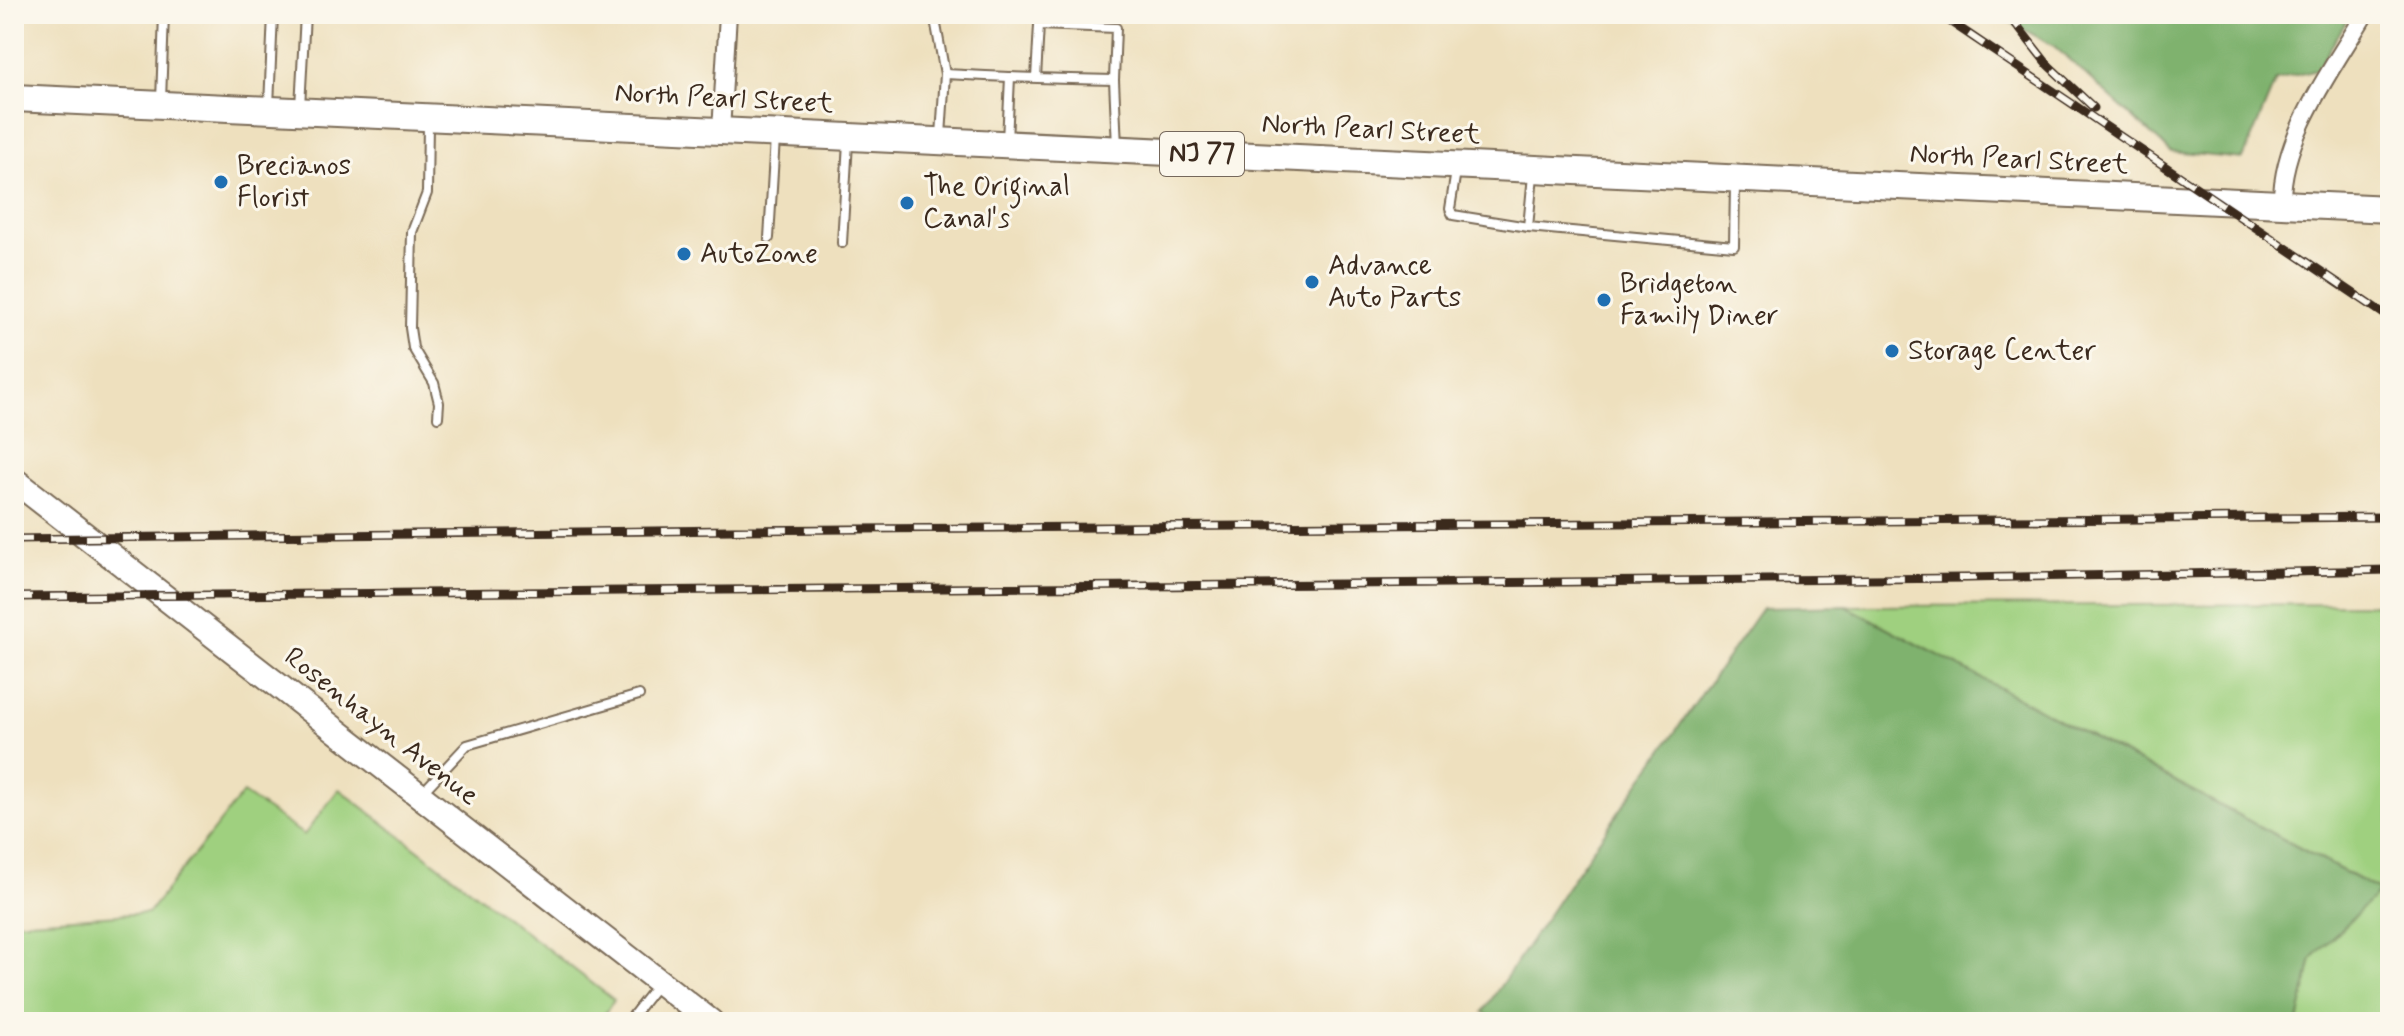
<svg xmlns="http://www.w3.org/2000/svg" width="2404" height="1036" font-family="Mynerve,sans-serif">
<style>
.green{fill:#9fd07f;stroke:#6d7d4e;stroke-width:2}
.forest{fill:#7fb26e;stroke:#5d6e46;stroke-width:2}
.lines{fill:none;stroke-linecap:round;stroke-linejoin:round}
.lane-casing{stroke:#7a6a56;stroke-width:12}
.street-casing{stroke:#7a6a56;stroke-width:20}
.secondary-casing{stroke:#7a6a56;stroke-width:28}
.primary-casing{stroke:#7a6a56;stroke-width:30}
.lane{stroke:#fff;stroke-width:8}
.street{stroke:#fff;stroke-width:16}
.secondary{stroke:#fff;stroke-width:24}
.primary{stroke:#fff;stroke-width:26}
.rail-casing{stroke:#3b2a1e;stroke-width:9}
.rail{stroke:#fbf7ec;stroke-width:6;stroke-dasharray:18;stroke-linecap:butt}
.poi-dot{fill:#1f6fb2;stroke:#fbf7ec;stroke-width:3}
.labels{text-anchor:middle;dominant-baseline:central;stroke-width:6;stroke-linejoin:round;paint-order:stroke}
.shield{fill:#fbf7ec;stroke:#75685c;stroke-width:2}
.shield-label{font-size:26px;font-weight:bold;fill:#3b2a1e}
.street-label{font-size:28px;fill:#3b2a1e;stroke:#fbf7ec}
.poi-label{font-size:28px;fill:#3b2a1e;stroke:#fbf7ec;text-anchor:start}
</style>
<rect width="100%" height="100%" fill="#fbf7ec"/>
<filter id="ink" filterUnits="userSpaceOnUse"><feTurbulence type="fractalNoise" baseFrequency=".0125" numOctaves="2"/><feDisplacementMap in="SourceGraphic" scale="16" xChannelSelector="R" yChannelSelector="G"/><feConvolveMatrix kernelMatrix="1 2 1 2 8 2 1 2 1" color-interpolation-filters="sRGB"/></filter>
<filter id="wash" filterUnits="userSpaceOnUse"><feTurbulence type="fractalNoise" baseFrequency=".006" numOctaves="4" result="noise"/><feDisplacementMap in="SourceGraphic" scale="32" xChannelSelector="R" yChannelSelector="G"/><feGaussianBlur stdDeviation="1.8" result="paint"/><feColorMatrix in="noise" values="0 0 0 0 0 0 0 0 0 0 0 0 0 0 0 0 0 1.4 0 .05"/><feComposite in="paint" operator="in"/></filter>
<g filter="url(#wash)">
<rect width="100%" height="100%" fill="#eee0be"/>
<!-- green -->
<g class="green">
<path d="M2390,604V1022H2298L2312,958L2379,890L1846,606Z"/>
<path d="M339,789L614,1000L599,1022H14V922L148,913L243,793L304,835Z"/>
</g>
<!-- forest -->
<g class="forest">
<path d="M1996,14H2351L2317,70L2276,80L2243,159L2171,152L2054,46Z"/>
<path d="M1846,606L2380,891L2312,958L2298,1022H1497L1483,1012L1579,869L1762,608Z"/>
</g>
</g>
<g filter="url(#ink)">
<g class="lines">
<!-- lane casing -->
<g class="lane-casing">
<g id="lane">
<path d="M934,14L945,74"/>
<path d="M1114,80L1117,147"/>
<path d="M161,101L164,14"/>
<path d="M269,106L273,14"/>
<path d="M300,107L305,14"/>
<path d="M428,123L427,193L412,232L410,328L413,348L434,383L439,403L438,417"/>
<path d="M941,136L945,74C1001,77 1057,79 1114,80L1116,28L1039,25L1036,78"/>
<path d="M1007,141L1010,77"/>
<path d="M1456,171L1450,209L1453,215L1528,227"/>
<path d="M1533,175L1528,227L1734,246L1735,184"/>
<path d="M769,238L775,138"/>
<path d="M842,243L848,142"/>
<path d="M421,794L467,745L639,695"/>
<path d="M628,1022L657,985"/>
</g>
</g>
<!-- street casing -->
<g class="street-casing">
<g id="street">
<path d="M721,131L728,14"/>
<path d="M2282,204C2280,138 2332,70 2365,14"/>
</g>
</g>
<!-- secondary casing -->
<g class="secondary-casing">
<path id="secondary" d="M14,480L711,1022"/>
</g>
<!-- primary casing -->
<g class="primary-casing">
<path id="primary" d="M14,98L2390,209"/>
</g>
<!-- lane -->
<use href="#lane" class="lane"/>
<!-- street -->
<use href="#street" class="street"/>
<!-- secondary -->
<use href="#secondary" class="secondary"/>
<!-- primary -->
<use href="#primary" class="primary"/>
<!-- rail casing -->
<g class="rail-casing">
<g id="rail">
<path d="M1939,14L2390,318"/>
<path d="M2008,14L2048,65L2094,108"/>
<path d="M14,539L732,530L2390,517"/>
<path d="M14,597L1966,578L2390,570"/>
</g>
</g>
<!-- rail -->
<use href="#rail" class="rail"/>
</g>
</g>
<!-- markers -->
<g class="poi-dot">
<circle cx="221" cy="182" r="8"/>
<circle cx="907" cy="203" r="8"/>
<circle cx="684" cy="254" r="8"/>
<circle cx="1312" cy="282" r="8"/>
<circle cx="1604" cy="300" r="8"/>
<circle cx="1892" cy="351" r="8"/>
</g>
<g class="labels">
<!-- shield labels -->
<rect class="shield" x="1160" y="132" width="84" height="44" rx="6"/>
<g class="shield-label">
<text x="1202" y="154">NJ 77</text>
</g>
<!-- street labels -->
<g class="street-label">
<text transform="translate(724 99) rotate(3)">North Pearl Street</text>
<text transform="translate(1371 130) rotate(3)">North Pearl Street</text>
<text transform="translate(2019 160) rotate(3)">North Pearl Street</text>
<text transform="translate(381 727) rotate(38)">Rosenhayn Avenue</text>
</g>
<!-- poi labels -->
<g class="poi-label">
<text x="237" y="166">Brecianos<tspan x="237" dy="32">Florist</tspan></text>
<text x="923" y="187">The Original<tspan x="923" dy="32">Canal's</tspan></text>
<text x="700" y="254">AutoZone</text>
<text x="1328" y="266">Advance<tspan x="1328" dy="32">Auto Parts</tspan></text>
<text x="1620" y="284">Bridgeton<tspan x="1620" dy="32">Family Diner</tspan></text>
<text x="1908" y="351">Storage Center</text>
</g>
</g>
<!-- margin -->
<rect width="2404" height="1036" fill="none" stroke="#fbf7ec" stroke-width="48"/>
</svg>
